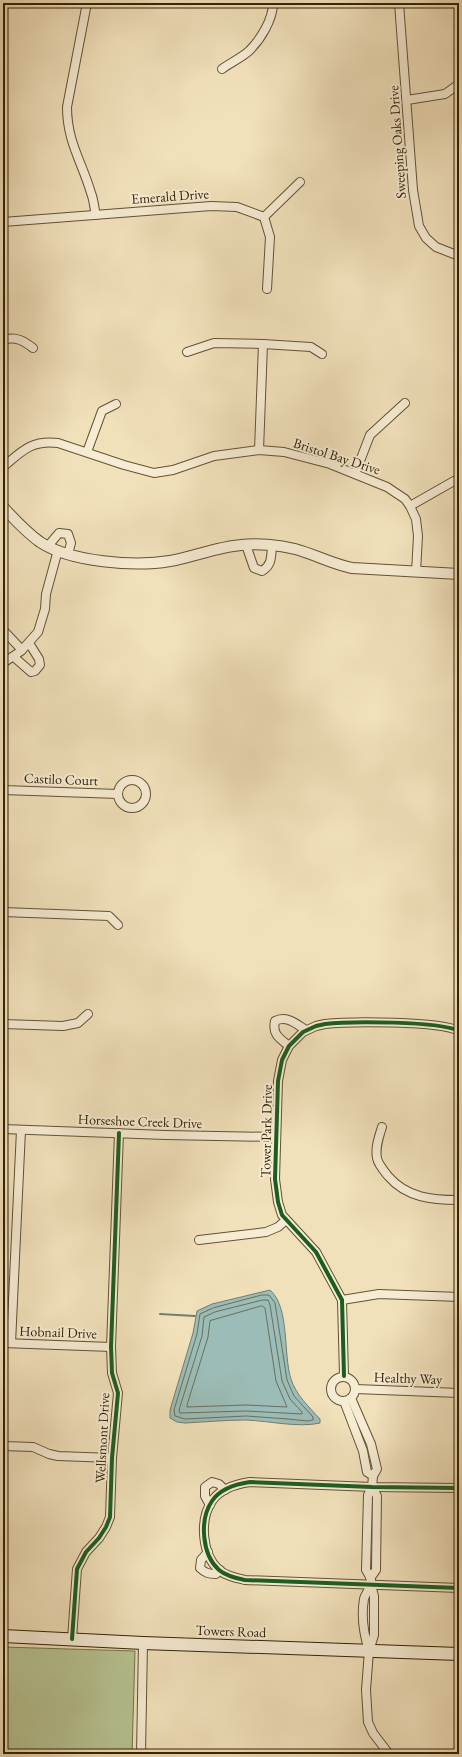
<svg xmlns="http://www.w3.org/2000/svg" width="462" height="1757" font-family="'EB Garamond',serif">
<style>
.green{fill:#b7c392;stroke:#76724c}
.water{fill:#9cbcb7;stroke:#727e70}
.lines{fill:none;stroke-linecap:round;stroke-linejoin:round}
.shore{stroke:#686f5e;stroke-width:1}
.stream{stroke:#727e70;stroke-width:2}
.minor-casing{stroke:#635233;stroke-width:10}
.tertiary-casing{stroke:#635233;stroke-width:12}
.secondary-casing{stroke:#342206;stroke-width:14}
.minor{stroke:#f6ecd3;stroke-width:8}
.tertiary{stroke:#f6ecd3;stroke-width:10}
.secondary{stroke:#f6ecd3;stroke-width:12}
.cycleway-casing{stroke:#f6ecd3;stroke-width:6}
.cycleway{stroke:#1b5e20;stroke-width:4}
.labels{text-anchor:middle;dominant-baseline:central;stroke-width:4;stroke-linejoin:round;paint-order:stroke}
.street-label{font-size:14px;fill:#342206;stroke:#f6ecd3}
</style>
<rect width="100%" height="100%" fill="#f1e1bb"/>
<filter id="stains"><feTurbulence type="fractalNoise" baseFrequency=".005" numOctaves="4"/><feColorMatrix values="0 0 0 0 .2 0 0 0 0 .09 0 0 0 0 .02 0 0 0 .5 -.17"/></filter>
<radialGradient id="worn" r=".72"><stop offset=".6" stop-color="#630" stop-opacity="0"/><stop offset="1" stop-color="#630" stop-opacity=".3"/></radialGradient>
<!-- green -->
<path class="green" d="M3,1647L135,1651L132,1754H3Z"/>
<!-- water -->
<path class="water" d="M270,1290C290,1307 283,1355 291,1379C296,1395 309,1407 320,1419V1423C299,1428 270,1421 246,1420C226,1420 205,1422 185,1423L177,1422L170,1418V1410L193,1333L197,1311L212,1304Z"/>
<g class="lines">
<!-- shore -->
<g class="shore">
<path d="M262,1295H269L275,1303L287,1380L294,1396L313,1417V1420L307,1421L288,1419L246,1416L185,1419L175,1416L174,1410L197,1334L200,1314L213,1308Z"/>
<path d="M263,1300H268L270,1305L282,1381L290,1399L302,1412V1414L246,1411L180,1413L179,1410L202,1336L204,1317L215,1312Z"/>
<path d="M262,1306L265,1308L276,1381L287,1407L246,1405L187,1407V1405L208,1337L210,1321Z"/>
</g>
<!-- stream -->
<path class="stream" d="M160,1314L195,1316"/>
<!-- minor casing -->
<g class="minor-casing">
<g id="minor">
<path d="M87,3L67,107C67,142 82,162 91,193C94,200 94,208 96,215"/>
<path d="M399,3L413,190L419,226L426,238L436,247L459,256"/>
<path d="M222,69C230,63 241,58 249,51C260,40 273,20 273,3"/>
<path d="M407,100L445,94L459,84"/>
<path d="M264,217L270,237L267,289"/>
<path d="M264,217L300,182"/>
<path d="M3,222L211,206L237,207L264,217"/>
<path d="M3,340C16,336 24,341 33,348"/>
<path d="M187,352L214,343L263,344L311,347L322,354"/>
<path d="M259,450L263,344"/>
<path d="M87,452L102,411L116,404"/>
<path d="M3,467C22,451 31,440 58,443L124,465L154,473L173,470L214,456L259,450L284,452L330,464L387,487L405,499L410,506L416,519L418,536L416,572"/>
<path d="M355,474L370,435L405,403"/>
<path d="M410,506L454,481L459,480"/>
<path d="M246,545L254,568L262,571C272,565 271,557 272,546"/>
<path d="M48,546L59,533L68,534L71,543L68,554"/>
<path d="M3,630L22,650"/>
<path d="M14,657L31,672L35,671L40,665L39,659L29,643"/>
<path d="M3,663L21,651L38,632L45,609L46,594L58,550"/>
<circle cx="132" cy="794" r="14"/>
<path d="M3,790L118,794"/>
<path d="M3,912L109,916L118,925"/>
<path d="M3,1024L63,1026L78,1023L88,1014"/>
<path d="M289,1046C279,1038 272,1034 275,1021C287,1015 296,1024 306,1030"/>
<path d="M382,1127C379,1137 375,1147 377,1158C378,1164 384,1171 388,1176C407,1198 432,1200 459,1200"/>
<path d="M3,1129L165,1135L276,1137"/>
<path d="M199,1240L266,1232L278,1227L286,1220"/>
<path d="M342,1300L379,1294L459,1297"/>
<path d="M3,1343L111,1347"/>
<path d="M11,1343L21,1130"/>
<path d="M344,1376L342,1300L316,1252L282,1215L278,1202L275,1179L278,1081L282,1060L289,1046L303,1032L316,1026L325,1024C349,1021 440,1021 459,1031"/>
<circle cx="343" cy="1389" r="12"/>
<path d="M355,1389L459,1393"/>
<path d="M351,1398L371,1444L377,1469L373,1476"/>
<path d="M344,1401L363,1451L367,1472L373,1476L372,1487L368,1495L366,1570C369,1575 372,1579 371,1584C370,1589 365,1594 364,1599C361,1616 364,1635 369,1651"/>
<path d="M3,1446L33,1447L49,1454L58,1456L112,1458"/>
<path d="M459,1488L372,1487L250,1482C236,1484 220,1489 212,1501C199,1520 202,1555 219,1570C226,1576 236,1578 245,1580L459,1588"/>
<path d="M210,1505L205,1496V1487L212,1482L219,1484L225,1490"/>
<path d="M208,1552L201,1560L200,1568C205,1573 209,1574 216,1574L220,1570"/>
<path d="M371,1577L376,1570L377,1496L372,1487"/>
<path d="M371,1585L374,1596V1635L369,1651L366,1690L368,1722L373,1733L389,1754"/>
<path d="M72,1639L77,1569L86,1552L99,1538L106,1527L110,1517L112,1458L118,1393L112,1373L111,1347L119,1133"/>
<path d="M141,1754L143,1643"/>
</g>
</g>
<!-- tertiary casing -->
<g class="tertiary-casing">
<path id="tertiary" d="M3,507C14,519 26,532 40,542C70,562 135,567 170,561C193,557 217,547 241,545C257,543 279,545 295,549C314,554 332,564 352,568L459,574"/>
</g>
<!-- secondary casing -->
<g class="secondary-casing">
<path id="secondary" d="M3,1636L143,1643L459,1654"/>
</g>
<!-- minor -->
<use href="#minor" class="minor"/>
<!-- tertiary -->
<use href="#tertiary" class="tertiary"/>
<!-- secondary -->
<use href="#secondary" class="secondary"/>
<!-- cycleway casing -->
<g class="cycleway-casing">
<g id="cycleway">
<path d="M344,1376L342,1300L316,1252L282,1215L278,1202L275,1179L278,1081L282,1060L289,1046L303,1032L316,1026L325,1024C349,1021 440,1021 459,1031"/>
<path d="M459,1488L372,1487L250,1482C236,1484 220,1489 212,1501C199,1520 202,1555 219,1570C226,1576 236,1578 245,1580L459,1588"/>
<path d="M72,1639L77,1569L86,1552L99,1538L106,1527L110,1517L112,1458L118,1393L112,1373L111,1347L119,1133"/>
</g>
</g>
<!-- cycleway -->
<use href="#cycleway" class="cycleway"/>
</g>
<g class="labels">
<!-- street labels -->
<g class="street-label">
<text transform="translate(397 142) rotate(-94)">Sweeping Oaks Drive</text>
<text transform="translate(170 196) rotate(-4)">Emerald Drive</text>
<text transform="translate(337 456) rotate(18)">Bristol Bay Drive</text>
<text transform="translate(61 779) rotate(2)">Castilo Court</text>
<text transform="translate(140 1121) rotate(2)">Horseshoe Creek Drive</text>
<text transform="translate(266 1131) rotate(-89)">Tower Park Drive</text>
<text transform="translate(58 1332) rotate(2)">Hobnail Drive</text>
<text transform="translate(408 1378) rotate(2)">Healthy Way</text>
<text transform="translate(102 1438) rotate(-87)">Wellsmont Drive</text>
<text transform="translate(231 1631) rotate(2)">Towers Road</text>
</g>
</g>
<!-- margin -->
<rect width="462" height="1757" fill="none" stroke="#f1e1bb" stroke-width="16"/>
<rect x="4" y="4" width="454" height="1749" fill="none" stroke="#342206" stroke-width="2"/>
<rect x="8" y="8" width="446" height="1741" fill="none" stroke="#342206"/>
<rect width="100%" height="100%" filter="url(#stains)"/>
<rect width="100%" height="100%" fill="url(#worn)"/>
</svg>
